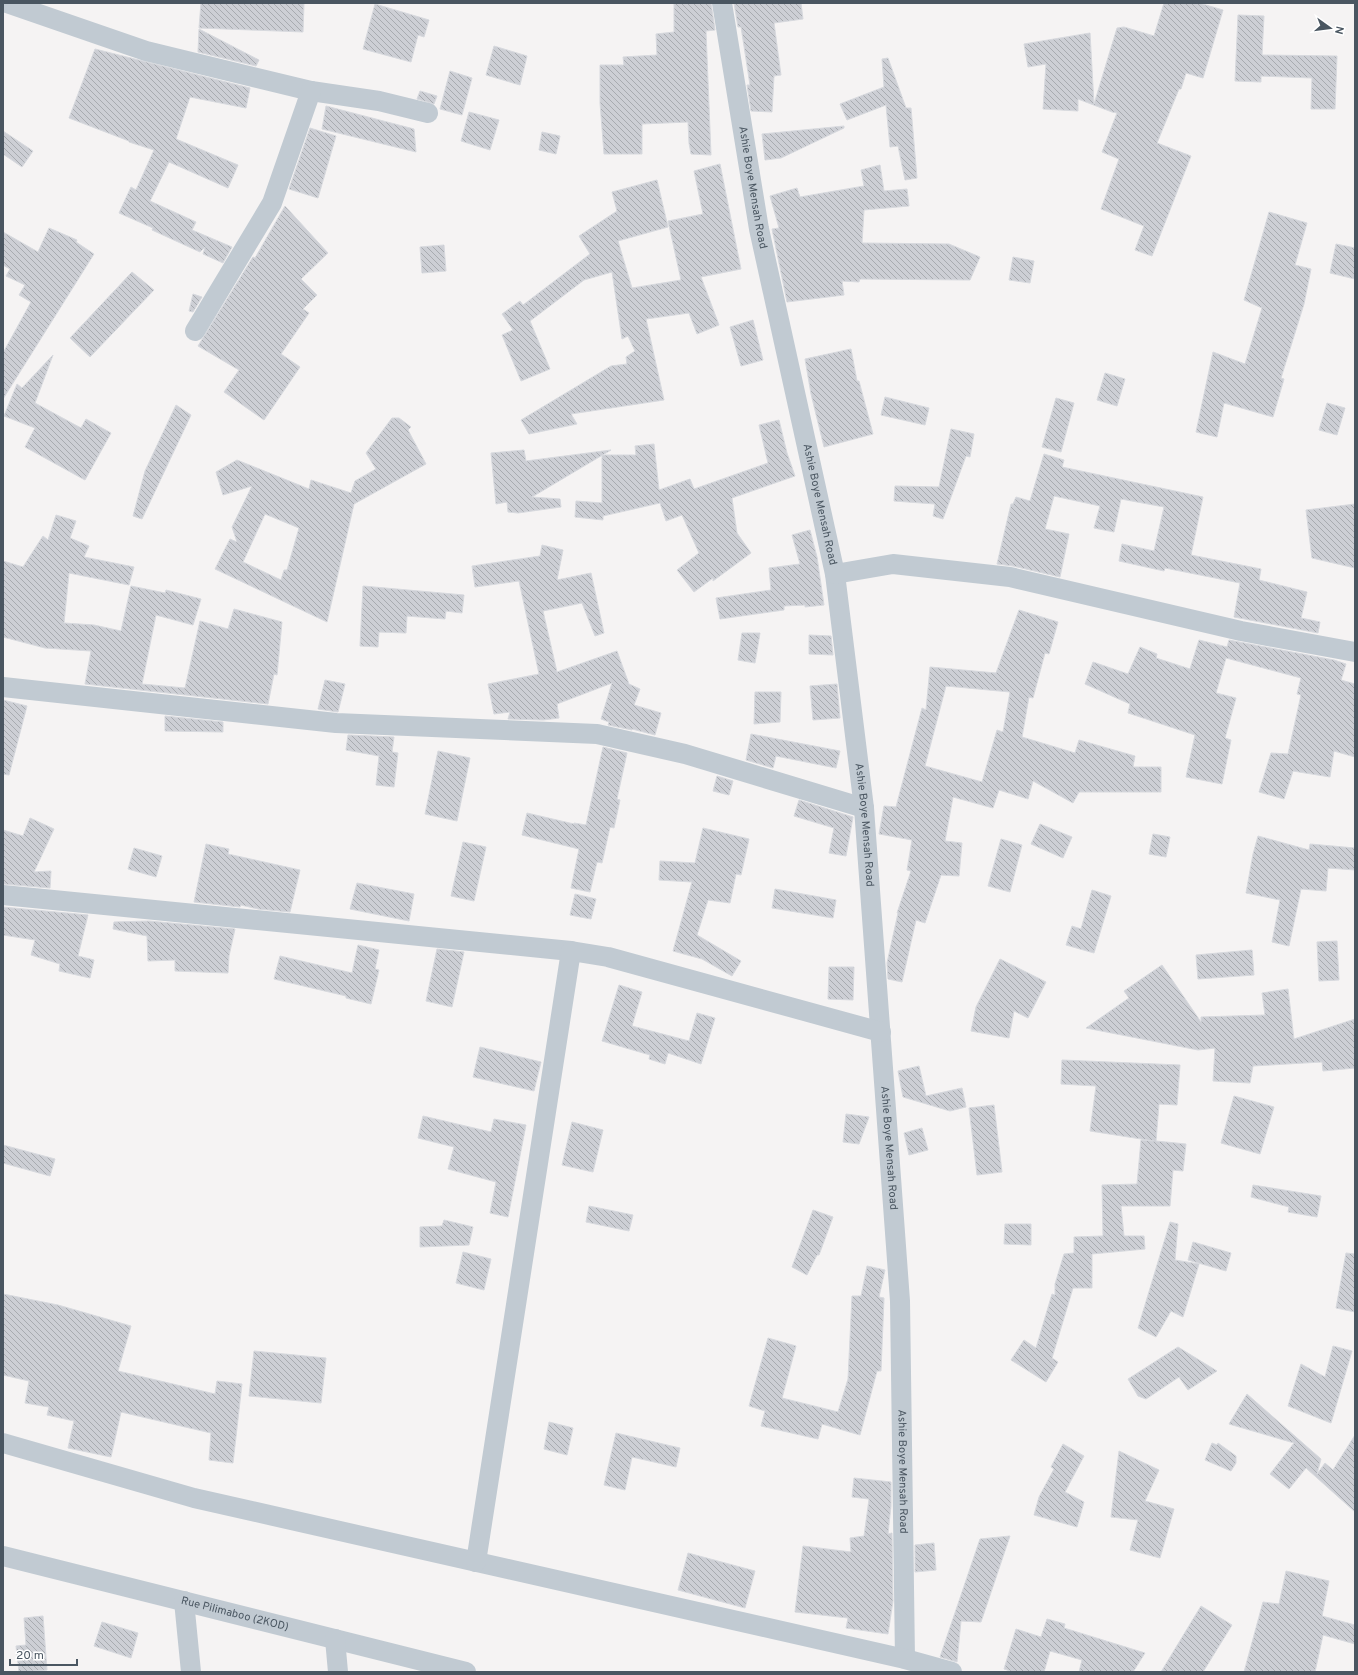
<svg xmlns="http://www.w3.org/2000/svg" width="1358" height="1675" font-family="Overpass,sans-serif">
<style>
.building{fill:url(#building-back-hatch);stroke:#d7d9de;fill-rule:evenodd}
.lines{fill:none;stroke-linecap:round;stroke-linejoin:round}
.minor{stroke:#c1cad2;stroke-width:20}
.labels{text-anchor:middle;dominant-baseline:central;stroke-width:3;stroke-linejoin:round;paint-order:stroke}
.street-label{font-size:11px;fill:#4a5661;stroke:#fff}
</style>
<defs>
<pattern id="building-back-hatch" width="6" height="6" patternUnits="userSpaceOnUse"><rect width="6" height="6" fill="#cdcfd5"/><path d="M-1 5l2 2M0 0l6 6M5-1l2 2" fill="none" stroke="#a8abb0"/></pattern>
</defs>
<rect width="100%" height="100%" fill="#f5f3f3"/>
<!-- building -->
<g class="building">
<path d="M201,3H304L303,32L199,28Z"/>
<path d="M674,3H711L715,30L706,31L711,155L691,154L689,143L688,122L642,124V154H604L600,103V65H624L623,57L657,55L656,34L674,32Z"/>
<path d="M734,3H801L803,19L774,23L781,75L774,76L772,112L751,111L747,85H750L741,27H738Z"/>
<path d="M1164,3H1199L1223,10L1203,78L1186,73L1181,89H1179L1157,143L1191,156L1152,256L1135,250L1144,226L1101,209L1119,159L1102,152L1117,113L1112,112L1078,99V111L1043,109L1046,64L1028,67L1024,44L1090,33L1094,104L1117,28L1124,27L1154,36Z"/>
<path d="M375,4L429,20L424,37L418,35L411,62L363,49Z"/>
<path d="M1238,15L1264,16L1262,55L1337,56L1335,109H1311L1312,78L1261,76V82L1235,81Z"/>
<path d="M199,29L259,60L256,66L198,52Z"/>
<path d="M494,46L527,56L520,85L486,75Z"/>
<path d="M95,49L250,88L246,108L190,97L176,139L238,165L228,188L169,162L150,201L196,222L192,230L232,247L223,263L203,254L205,247L200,252L152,230L153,228L119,213L131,187L136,190L154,150L129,142V141L69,118Z"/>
<path d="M888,58L906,108H911L917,178L905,180L898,146L890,147L886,105L847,120L840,104L884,87L882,59Z"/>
<path d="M450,71L472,78L462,115L440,109Z"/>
<path d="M420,91L437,96L434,104L417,99Z"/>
<path d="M326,106L414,129L416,152L322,129Z"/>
<path d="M469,112L499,120L490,150L461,141Z"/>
<path d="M844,126V128L781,158L765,160L762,134Z"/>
<path d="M310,128L336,136L318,198L289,189Z"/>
<path d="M3,131L33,151L22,167L3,154Z"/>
<path d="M542,132L560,136L556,154L539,150Z"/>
<path d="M720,164L741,269L701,277L719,325L697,334L689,313L646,319L664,400L571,414L577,424L529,434L521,420L611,366L627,364L626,357L635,351L628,336L622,339L612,272L584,280L530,321L550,369L521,381L502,335L513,330L502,314L520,301L523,305L590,254L579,236L617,211L612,192L657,180L668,227L618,241L632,288L681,280L668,221L703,214L694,171Z"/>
<path d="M880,165L884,191L907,189L909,206L864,210L862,243L949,244L980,257L970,280L860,279L859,282L842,281L844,295L787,302L772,229L779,228L770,196L797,188L800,197L864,186L861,170Z"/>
<path d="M285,206L328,253L301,279L317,295L303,309L309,313L281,354L300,367L264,420L224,392L239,370L198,346L253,257L255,258Z"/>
<path d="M1269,212L1307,223L1295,265L1311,269L1304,304L1281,378L1284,379L1273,417L1224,403L1217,437L1196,432L1213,352L1245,364L1262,308L1244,300Z"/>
<path d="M49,228L77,240L76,242L94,254L3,399V353L31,302L19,295L25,285L6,276L10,269L3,265V232L38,252Z"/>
<path d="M1336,244L1355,248V279L1330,273Z"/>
<path d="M444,245L446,271L422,273L420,247Z"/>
<path d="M1013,257L1034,261L1030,283L1009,280Z"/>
<path d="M132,272L154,290L90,357L70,338Z"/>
<path d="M193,294L202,297L193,312L189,311Z"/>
<path d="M753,320L763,360L741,366L730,327Z"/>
<path d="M851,349L857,381H859L873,434L824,447L811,394L805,359Z"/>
<path d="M53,355L35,403L81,428L86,419L111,433L85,480L25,447L35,428L4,416L17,384L22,388Z"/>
<path d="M1105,373L1125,379L1117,406L1097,400Z"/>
<path d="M885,397L929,408L925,425L881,415Z"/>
<path d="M1056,398L1074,403L1061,452L1042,447Z"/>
<path d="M1327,403L1345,408L1337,435L1319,430Z"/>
<path d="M176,405L191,415L142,519L133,516L145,471Z"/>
<path d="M392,418H399L411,427L408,430L426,464L354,504L327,622L215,569L230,539L237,542L232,527L252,486L223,495L216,472L237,460L309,489L311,480L351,493L355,481L376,469L366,453ZM265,514L299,528L287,570H284L281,580L243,562Z"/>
<path d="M779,420L787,453L795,476L732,498L737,533L751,553L713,581V578L694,592L677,570L699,553L682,515L666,521L660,503L603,516V520L575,517L576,501L602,503V455H636L635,446L654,444L659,490L690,479L694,489L768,463L759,425Z"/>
<path d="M951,429L974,434L970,457L966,456L943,519L933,516L935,504L894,501L895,486L939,487Z"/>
<path d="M524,450L526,461L611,450L532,497L560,499L561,507L518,513L508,512L507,502L496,504L491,453Z"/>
<path d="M1044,454L1064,460L1062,467L1203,497L1191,555L1261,569L1259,580L1307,592L1301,618L1320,622L1318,633L1234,617L1240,583L1165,568L1164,571L1119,561L1122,544L1154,551L1164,507L1121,499L1114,532L1094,528L1100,506L1054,496L1045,529L1069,534L1060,577L1013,566L997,564L1011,504H1013L1016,497L1030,501Z"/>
<path d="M1355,504V568L1312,558L1306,510Z"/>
<path d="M56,515L76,521L70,538L89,546L84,557L134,567L129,585L69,573L64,623L94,625L121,631L131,586L165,593L166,590L201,599L193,625L156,615L142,684L185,688L200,621L228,629L234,609L282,622L277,675L274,674L268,704L85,684L91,651L45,648L3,637V561L23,567L43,536L48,540Z"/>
<path d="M810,530L817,557L824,605L805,607V605L784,606V610L720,619L716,598L771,590L769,568L800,564L792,535Z"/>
<path d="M542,545L563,550L557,580L591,573L604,633L595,636L582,603L543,611L557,672L617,651L629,684L640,689L634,705L661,713L655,735L632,729V730L608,725L609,722L601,719L612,683L557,704L559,718L543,720L508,719L510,712L494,714L488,684L539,674L519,581L475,587L472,566L540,556Z"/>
<path d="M363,586L464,595L462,613L446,611L445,619L407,616L406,633L379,632L378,647L360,646Z"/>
<path d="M1019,610L1058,622L1049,654L1045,653L1033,698L1029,697L1022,737L1075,753L1079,740L1135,756L1133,767H1161V792H1079L1073,803L1033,781L1028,799L999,790L993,808L953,797L945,841L962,843L959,876L941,875L925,923L916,920L902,982L888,979L887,963L898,913H897L911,871L907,870L912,840L879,834L884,806L896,807L922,708L926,710L930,667L996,673ZM946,686L1010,692L1003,732L997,730L982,782L925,766Z"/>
<path d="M742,633H760L755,663L738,660Z"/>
<path d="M809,635L831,636L833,655L809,654Z"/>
<path d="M1199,640L1227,647L1229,640L1334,660L1346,664L1341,680L1355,684V757L1334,751L1330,777L1293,771L1284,799L1259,792L1271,753L1288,754L1301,695L1297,694L1301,678L1226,658L1216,693L1236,698L1225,738L1231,740L1222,784L1186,777L1195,735L1128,713L1130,704L1085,684L1093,662L1128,674L1140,647L1157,654L1156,658L1190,669Z"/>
<path d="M325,680L345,684L338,712L318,709Z"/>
<path d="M837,684L840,718L813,720L810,686Z"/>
<path d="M755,692H781L780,722L754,724Z"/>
<path d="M3,700L27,706L9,775L3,774Z"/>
<path d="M165,716L223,722V732L165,731Z"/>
<path d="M751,734L840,751L836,768L776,756L773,768L746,760Z"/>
<path d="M348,735L394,737L392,752L398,753L394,787L376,785L379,756L346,750Z"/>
<path d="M603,747L627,753L617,799L620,800L614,828L610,827L602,863L597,862L590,892L571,888L579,849L522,835L527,813L574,824V823L586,825Z"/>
<path d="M438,751L470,758L457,821L425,814Z"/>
<path d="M717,776L733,781L729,795L713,791Z"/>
<path d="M799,800L853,817L846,856L829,853L834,828L794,816Z"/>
<path d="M30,818L54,829L34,872L51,871L50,888L3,884V830L23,836Z"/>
<path d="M1040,824L1072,837L1063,858L1031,844Z"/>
<path d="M703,828L749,839L741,875L736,874L730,903L708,900L697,935L741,961L732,976L702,959L673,951L692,882L659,880L660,861L695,863Z"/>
<path d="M1153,834L1170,837L1166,857L1149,854Z"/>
<path d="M1258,836L1309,850L1310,844L1355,848V870L1328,868L1326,891L1301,889L1289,946L1272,942L1280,900L1246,893L1253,854Z"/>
<path d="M1001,839L1022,845L1010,892L988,886Z"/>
<path d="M463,842L486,847L474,901L451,896Z"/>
<path d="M206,844L229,849L228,854L300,870L290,912L258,909L241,905L240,907L194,902Z"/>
<path d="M134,848L162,856L156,877L128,869Z"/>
<path d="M357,883L414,894L409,921L350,909Z"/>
<path d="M775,889L836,900L833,918L772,908Z"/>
<path d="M1092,890L1111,896L1094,953L1066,945L1072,926L1081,929Z"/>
<path d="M575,894L596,899L591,919L570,915Z"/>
<path d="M3,907L88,915L78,956L94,960L90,978L59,971L60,964L31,955L35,940L3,935Z"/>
<path d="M149,921L235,929L229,956L228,973L175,971V960L148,961L147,936L113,929L114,922Z"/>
<path d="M1337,941L1339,980L1319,981L1317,942Z"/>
<path d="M358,945L379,950L375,969L379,970L371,1004L346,998V996L274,979L280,956L352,973Z"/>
<path d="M437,949L464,952L452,1007L426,1001Z"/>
<path d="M1252,950L1254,975L1198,979L1196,955Z"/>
<path d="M1000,959L1046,982L1028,1018L1014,1011L1009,1038L971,1031L976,1007Z"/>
<path d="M1162,965L1201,1022V1017L1265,1015L1262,993L1288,989L1294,1039L1355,1019V1068L1323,1071L1322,1062L1253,1066L1250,1083L1213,1081L1215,1048L1198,1050L1086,1028L1129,998L1124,991Z"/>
<path d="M829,967H854L853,1000L828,999Z"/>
<path d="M619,985L642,992L632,1026L689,1041L697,1013L715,1018L701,1064L668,1053L665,1064L649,1059L650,1055L602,1041Z"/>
<path d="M480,1047L541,1062L534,1091L473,1077Z"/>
<path d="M1062,1060L1180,1065L1177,1105L1159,1104L1156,1141L1186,1144L1183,1171L1173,1170L1170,1206H1121L1124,1236H1144L1145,1249L1092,1254V1288H1073L1052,1358L1058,1362L1046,1382L1011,1360L1024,1340L1036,1348L1052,1294L1055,1295V1284L1064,1254L1074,1253V1237L1103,1236L1102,1185L1137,1184L1141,1140L1154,1141L1090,1131L1096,1086L1061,1084Z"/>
<path d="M919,1066L926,1096L962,1088L966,1107L950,1111L903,1097L898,1071Z"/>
<path d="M1234,1096L1274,1107L1260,1154L1221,1143Z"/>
<path d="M994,1105L1002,1172L977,1175L969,1108Z"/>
<path d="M846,1114L869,1117L859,1144L843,1142Z"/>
<path d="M423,1116L491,1132L494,1119L526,1125L508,1217L490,1213L496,1182L448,1169L454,1147L418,1138Z"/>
<path d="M572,1122L603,1130L593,1172L562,1165Z"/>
<path d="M922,1128L928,1150L909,1155L904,1133Z"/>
<path d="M3,1145L55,1159L50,1176L3,1163Z"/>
<path d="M1253,1185L1321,1196L1317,1217L1288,1212L1289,1207L1251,1197Z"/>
<path d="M589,1206L633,1215L629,1231L586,1222Z"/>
<path d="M813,1210L833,1217L819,1255H817L807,1275L792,1267Z"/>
<path d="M444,1220L473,1227L469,1245L420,1247V1227L442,1226Z"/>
<path d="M1170,1222L1178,1224L1175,1260L1199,1264L1183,1317L1171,1311L1156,1337L1138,1328Z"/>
<path d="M1005,1224H1031V1245L1004,1244Z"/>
<path d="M1193,1242L1231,1253L1226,1271L1188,1260Z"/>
<path d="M463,1252L491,1259L484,1290L456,1283Z"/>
<path d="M1346,1253L1355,1254V1312L1336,1308Z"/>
<path d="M867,1266L885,1270L879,1297L884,1298L881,1371H877L860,1435L822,1424L818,1439L761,1426L765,1411L749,1406L768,1338L796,1346L782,1398L838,1412L848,1379L852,1296H861Z"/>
<path d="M3,1294L58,1305L131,1326L118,1371L215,1394L217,1381L242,1384L233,1463L209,1460L211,1433L121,1412L111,1457L68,1448L74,1421L47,1415L49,1407L25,1403L29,1381L3,1375Z"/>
<path d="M1333,1346L1352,1351L1331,1423L1288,1406L1301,1364L1325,1377Z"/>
<path d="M1178,1347L1217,1371L1188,1390L1179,1377L1146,1399L1138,1396L1128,1379Z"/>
<path d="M254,1351L326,1358L321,1403L249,1396Z"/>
<path d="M1247,1394L1321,1459L1317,1474L1325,1463L1333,1470L1355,1435V1512L1306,1468L1289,1489L1270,1474L1294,1443L1229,1424Z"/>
<path d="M549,1422L573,1428L567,1455L544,1449Z"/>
<path d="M616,1433L680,1448L676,1467L632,1457L625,1490L604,1485Z"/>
<path d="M1212,1443L1217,1445L1218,1443L1236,1456V1463L1231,1471L1205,1460Z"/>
<path d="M1063,1444L1084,1456L1065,1492L1084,1502L1077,1527L1034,1515L1039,1497L1054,1469L1051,1467Z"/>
<path d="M1119,1451L1159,1470L1145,1501L1174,1509L1160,1558L1130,1550L1138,1520L1111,1517Z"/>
<path d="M854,1478L891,1482V1506L888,1534L892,1533L893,1601L888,1634L846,1628L848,1618L795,1612L803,1546L851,1552L850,1538L864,1536L869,1499L852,1497Z"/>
<path d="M1010,1536L981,1622L961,1621L957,1662L940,1657L980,1539Z"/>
<path d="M934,1543L936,1570L915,1572V1545Z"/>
<path d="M688,1553L755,1571L745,1608L678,1590Z"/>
<path d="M1286,1571L1329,1581L1322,1616L1355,1625V1644L1323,1635L1315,1672H1244L1263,1602L1279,1604Z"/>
<path d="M1201,1606L1232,1625L1203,1672H1161Z"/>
<path d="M43,1616L47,1670L19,1672L16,1646L26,1645L24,1618Z"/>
<path d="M1047,1619L1065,1624L1064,1628L1145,1653L1133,1672H1079L1082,1660L1050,1651L1044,1672H1013L1004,1669L1016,1629L1041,1637Z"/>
<path d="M102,1622L138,1633L131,1658L94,1646Z"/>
</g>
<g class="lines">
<!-- minor -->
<g class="minor">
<path d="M7,3L146,51L311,91L379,101L428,113"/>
<path id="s1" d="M722,3L759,229L835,574L864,808L900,1301L905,1659"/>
<path d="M195,331L272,203L311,91"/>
<path d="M835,574L893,564L1010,577L1241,631L1355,652"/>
<path d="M3,687L336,723L597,734L685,754L864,808"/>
<path d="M3,895L571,951"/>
<path d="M3,1443L194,1498L905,1659L952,1672"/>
<path id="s2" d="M3,1556L466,1672"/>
<path d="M476,1562L571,951L608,957L881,1032"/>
<path d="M184,1601L191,1672"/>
<path d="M335,1639L338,1672"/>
</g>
</g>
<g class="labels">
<!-- street labels -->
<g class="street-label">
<text stroke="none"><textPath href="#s1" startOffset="187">Ashie Boye Mensah Road</textPath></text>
<text stroke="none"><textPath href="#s1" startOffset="511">Ashie Boye Mensah Road</textPath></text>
<text stroke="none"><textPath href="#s1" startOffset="835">Ashie Boye Mensah Road</textPath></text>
<text stroke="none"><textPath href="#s1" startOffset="1159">Ashie Boye Mensah Road</textPath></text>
<text stroke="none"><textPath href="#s1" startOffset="1483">Ashie Boye Mensah Road</textPath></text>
<text stroke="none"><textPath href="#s2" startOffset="239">Rue Pilimaboo (2KOD)</textPath></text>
</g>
</g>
<!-- border -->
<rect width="1358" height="1675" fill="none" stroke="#4a5661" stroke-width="8"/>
<!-- north arrow -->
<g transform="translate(1330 28) rotate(104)" stroke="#ffffff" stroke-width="3" paint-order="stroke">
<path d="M0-3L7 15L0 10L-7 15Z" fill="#4a5661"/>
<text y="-6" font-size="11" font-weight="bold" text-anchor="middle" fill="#4a5661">N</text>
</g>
<!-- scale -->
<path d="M10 1659v6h67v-6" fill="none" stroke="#4a5661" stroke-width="2"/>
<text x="16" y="1659" font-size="12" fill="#4a5661" stroke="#ffffff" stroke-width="3" paint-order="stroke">20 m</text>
</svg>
